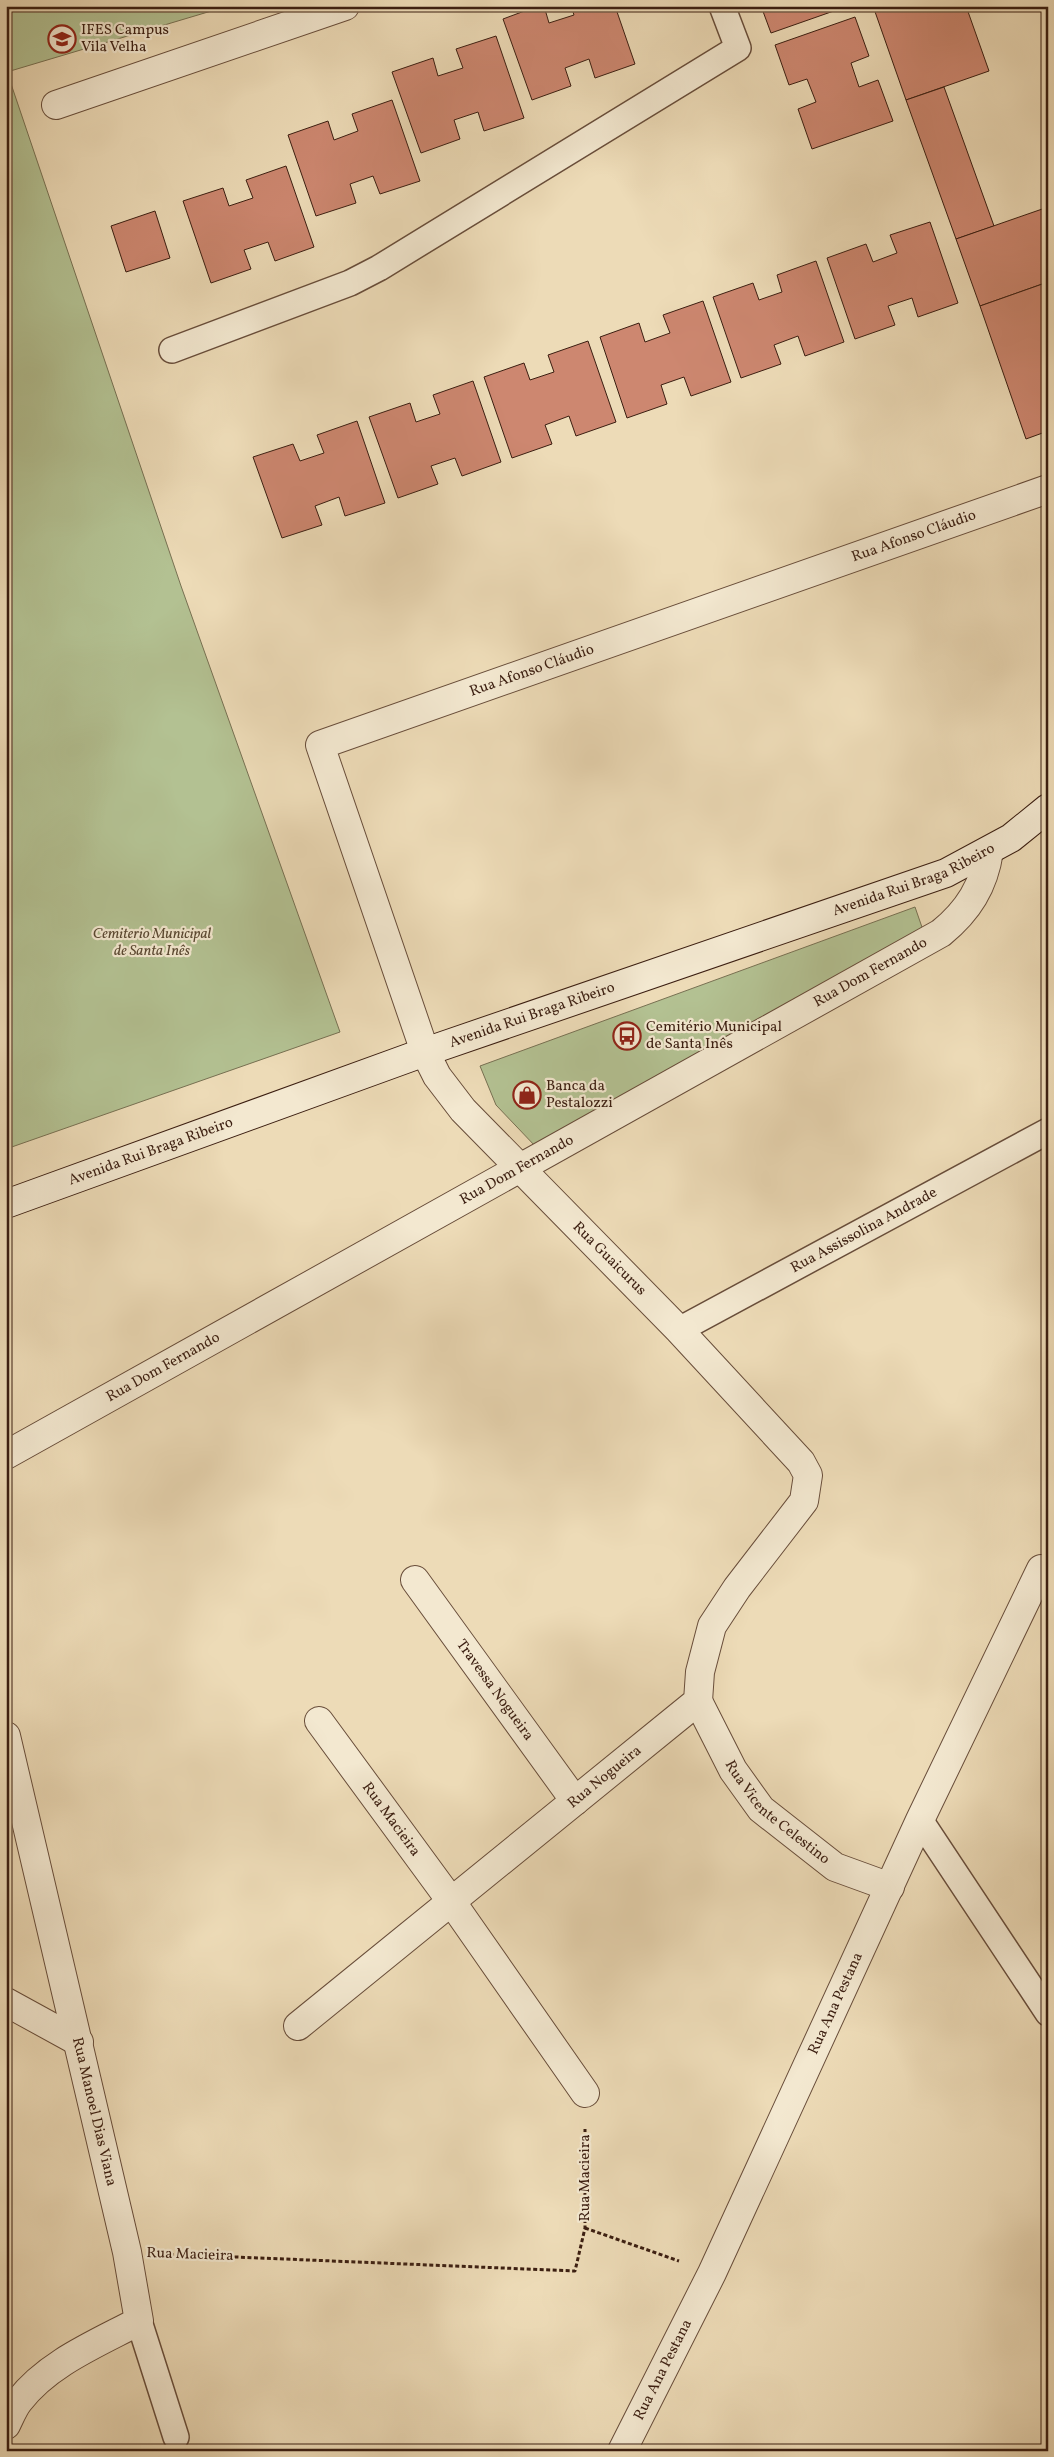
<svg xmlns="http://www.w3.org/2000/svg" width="1054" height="2457" font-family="Vollkorn,serif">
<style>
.green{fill:#b3c192;stroke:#777052}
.building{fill:#cd8770;stroke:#3b1e11}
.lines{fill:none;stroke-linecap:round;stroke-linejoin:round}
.service-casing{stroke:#684d3a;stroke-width:28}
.minor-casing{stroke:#684d3a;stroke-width:30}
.tertiary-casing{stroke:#684d3a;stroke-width:30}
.secondary-casing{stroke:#3b1e11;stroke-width:30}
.path{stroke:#3b1e11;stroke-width:3;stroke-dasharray:4 2.5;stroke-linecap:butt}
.service{stroke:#f3e8d0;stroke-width:25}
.minor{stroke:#f3e8d0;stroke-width:28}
.tertiary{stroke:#f3e8d0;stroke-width:28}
.secondary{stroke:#f3e8d0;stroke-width:28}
.labels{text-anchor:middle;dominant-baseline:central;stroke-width:4.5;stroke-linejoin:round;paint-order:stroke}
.poi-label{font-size:15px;fill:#3b1e11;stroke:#f3e8d0;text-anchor:start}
.street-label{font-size:15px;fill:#3b1e11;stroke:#f3e8d0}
.park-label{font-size:15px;font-style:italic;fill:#594731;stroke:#f3e8d0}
</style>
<rect width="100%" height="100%" fill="#eddbb7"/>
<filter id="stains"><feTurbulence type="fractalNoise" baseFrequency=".004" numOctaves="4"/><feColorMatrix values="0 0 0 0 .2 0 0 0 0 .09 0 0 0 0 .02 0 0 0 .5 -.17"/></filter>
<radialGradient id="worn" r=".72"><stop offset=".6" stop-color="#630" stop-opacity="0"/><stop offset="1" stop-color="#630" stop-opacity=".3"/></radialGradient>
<!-- green -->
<g class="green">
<path d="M6,6H228L7,72L181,586L340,1032L6,1149Z"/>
<path d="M915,907L924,933L536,1147L496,1105L480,1066Z"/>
</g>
<!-- building -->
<g class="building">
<path d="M538,6H544L549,23L574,15L571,6H615L635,64L595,78L589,59L565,68L571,86L532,100L503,19Z"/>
<path d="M761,6H848L771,33Z"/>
<path d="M873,6H966L989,71L906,100Z"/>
<path d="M855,17L869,56L851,63L859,87L878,80L893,121L812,149L798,109L816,102L807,79L789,85L775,45Z"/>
<path d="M496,36L524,118L484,131L478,112L454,120L460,139L421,153L392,72L433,58L438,76L463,68L456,49Z"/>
<path d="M944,87L994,226L956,239L906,100Z"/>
<path d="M392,100L420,181L380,194L373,176L350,184L356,203L316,216L288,135L328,121L334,140L358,131L352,114Z"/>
<path d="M286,166L314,247L275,261L268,242L244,250L251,269L211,283L183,201L223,188L229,206L253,198L246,180Z"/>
<path d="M1048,207V282L980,306L956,239Z"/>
<path d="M155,211L170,258L126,272L111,226Z"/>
<path d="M930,222L958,303L918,317L912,298L888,306L895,325L855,339L827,258L866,244L873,262L897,253L890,235Z"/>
<path d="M816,261L844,342L805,356L798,336L774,345L781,364L741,378L713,297L753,283L759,300L782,292L777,275Z"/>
<path d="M1048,282V431L1026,439L980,306Z"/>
<path d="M703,301L731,382L691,396L684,377L661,385L667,404L627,418L600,337L639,323L645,342L670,333L663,315Z"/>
<path d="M588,341L616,422L576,436L569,416L545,425L552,444L512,458L484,377L524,363L530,380L554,372L548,355Z"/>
<path d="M473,381L501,462L462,476L455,458L431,466L438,484L398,498L369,417L410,403L416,422L440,414L433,395Z"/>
<path d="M357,421L385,503L345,516L339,497L315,506L322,525L282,538L253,457L293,444L300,461L324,453L317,435Z"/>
</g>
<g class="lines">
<!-- service casing -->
<g class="service-casing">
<g id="service">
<path d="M172,350L350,283L379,268L738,48L722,6"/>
<path id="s1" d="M679,1330L1048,1131"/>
<path d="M920,1820L1048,2013"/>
<path d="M139,2321L176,2437"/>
</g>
</g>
<!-- minor casing -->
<g class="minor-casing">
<g id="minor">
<path d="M56,105L345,6"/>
<path id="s2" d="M6,1455L941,933C968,911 984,886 989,851"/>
<path id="s3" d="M415,1580L575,1801"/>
<path id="s4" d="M698,1701L733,1770L761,1809L835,1867L890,1887"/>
<path id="s5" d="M319,1721L451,1901L585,2093"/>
<path id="s6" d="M6,1736L127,2252L139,2321C98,2343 48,2363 19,2401C14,2407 10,2417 6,2425"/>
<path d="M6,2002L79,2042"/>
<path id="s7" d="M298,2026L698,1701L700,1672L712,1626L737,1588L804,1501L808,1475L801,1462L679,1330L463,1110L437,1076L425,1052L320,745L1048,489"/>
</g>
</g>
<!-- tertiary casing -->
<g class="tertiary-casing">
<g id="tertiary">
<path id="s8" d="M622,2451L712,2273L920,1820L1041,1569L1048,1572"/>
</g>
</g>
<!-- secondary casing -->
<g class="secondary-casing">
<g id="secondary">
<path id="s9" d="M6,1204L425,1052L946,873L1011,838L1048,808"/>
</g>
</g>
<!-- path -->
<g class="path">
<path d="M585,2228L679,2261"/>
<path d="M163,2254L575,2271L585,2228V2129"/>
</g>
<!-- service -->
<use href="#service" class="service"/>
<!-- minor -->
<use href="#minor" class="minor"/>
<!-- tertiary -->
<use href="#tertiary" class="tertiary"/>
<!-- secondary -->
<use href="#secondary" class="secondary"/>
</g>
<!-- icons -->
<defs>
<g id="university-ring" transform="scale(1.4375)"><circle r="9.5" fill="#f3e8d0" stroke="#8f2418" stroke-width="1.5"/><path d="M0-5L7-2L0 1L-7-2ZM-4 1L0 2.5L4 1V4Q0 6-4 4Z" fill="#8f2418"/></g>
<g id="bus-ring" transform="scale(1.4375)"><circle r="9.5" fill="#f3e8d0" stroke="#8f2418" stroke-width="1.5"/><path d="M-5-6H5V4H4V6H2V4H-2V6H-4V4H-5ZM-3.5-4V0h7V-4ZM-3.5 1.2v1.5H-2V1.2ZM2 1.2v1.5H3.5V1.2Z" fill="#8f2418"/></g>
<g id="shop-ring" transform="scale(1.4375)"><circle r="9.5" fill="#f3e8d0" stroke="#8f2418" stroke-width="1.5"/><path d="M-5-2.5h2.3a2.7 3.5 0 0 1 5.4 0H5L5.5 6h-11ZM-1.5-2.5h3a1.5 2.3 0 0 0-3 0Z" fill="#8f2418"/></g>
</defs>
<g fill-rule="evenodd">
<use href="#university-ring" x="62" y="39"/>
<use href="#bus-ring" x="627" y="1036"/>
<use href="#shop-ring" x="527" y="1095"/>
</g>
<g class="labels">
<!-- poi labels -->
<g class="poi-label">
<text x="81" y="30">IFES Campus<tspan x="81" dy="17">Vila Velha</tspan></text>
<text x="646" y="1027">Cemitério Municipal<tspan x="646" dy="17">de Santa Inês</tspan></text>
<text x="546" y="1086">Banca da<tspan x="546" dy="17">Pestalozzi</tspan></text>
</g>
<!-- street labels -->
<g class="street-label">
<text stroke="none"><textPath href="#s7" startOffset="2300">Rua Afonso Cláudio</textPath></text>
<text stroke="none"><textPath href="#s7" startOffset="1895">Rua Afonso Cláudio</textPath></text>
<text stroke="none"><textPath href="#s9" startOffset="964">Avenida Rui Braga Ribeiro</textPath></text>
<text stroke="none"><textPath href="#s2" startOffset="990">Rua Dom Fernando</textPath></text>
<text stroke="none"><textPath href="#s9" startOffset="559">Avenida Rui Braga Ribeiro</textPath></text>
<text stroke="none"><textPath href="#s9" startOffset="154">Avenida Rui Braga Ribeiro</textPath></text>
<text stroke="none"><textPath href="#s2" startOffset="585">Rua Dom Fernando</textPath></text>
<text stroke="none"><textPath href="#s1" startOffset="210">Rua Assissolina Andrade</textPath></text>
<text transform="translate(609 1259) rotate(45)">Rua Guaicurus</text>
<text stroke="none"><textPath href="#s2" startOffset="180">Rua Dom Fernando</textPath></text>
<text stroke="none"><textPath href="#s3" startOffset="136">Travessa Nogueira</textPath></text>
<text stroke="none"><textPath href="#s7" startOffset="395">Rua Nogueira</textPath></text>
<text stroke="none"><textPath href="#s4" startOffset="139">Rua Vicente Celestino</textPath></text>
<text stroke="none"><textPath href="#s5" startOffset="122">Rua Macieira</textPath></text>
<text stroke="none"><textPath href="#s8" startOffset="496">Rua Ana Pestana</textPath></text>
<text stroke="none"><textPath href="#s6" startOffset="386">Rua Manoel Dias Viana</textPath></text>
<text transform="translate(585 2178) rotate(-90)">Rua Macieira</text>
<text transform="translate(190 2255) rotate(2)">Rua Macieira</text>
<text stroke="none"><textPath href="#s8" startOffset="91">Rua Ana Pestana</textPath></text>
</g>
<!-- park labels -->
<g class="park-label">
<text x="152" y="934">Cemiterio Municipal<tspan x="152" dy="17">de Santa Inês</tspan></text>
</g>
</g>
<!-- margin -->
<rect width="1054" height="2457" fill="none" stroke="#eddbb7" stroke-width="25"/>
<rect x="8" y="8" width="1039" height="2442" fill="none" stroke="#3b1e11" stroke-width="2.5"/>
<rect x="12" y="12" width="1029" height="2432" fill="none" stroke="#3b1e11"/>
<rect width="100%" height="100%" filter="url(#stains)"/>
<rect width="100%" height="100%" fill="url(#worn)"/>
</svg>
